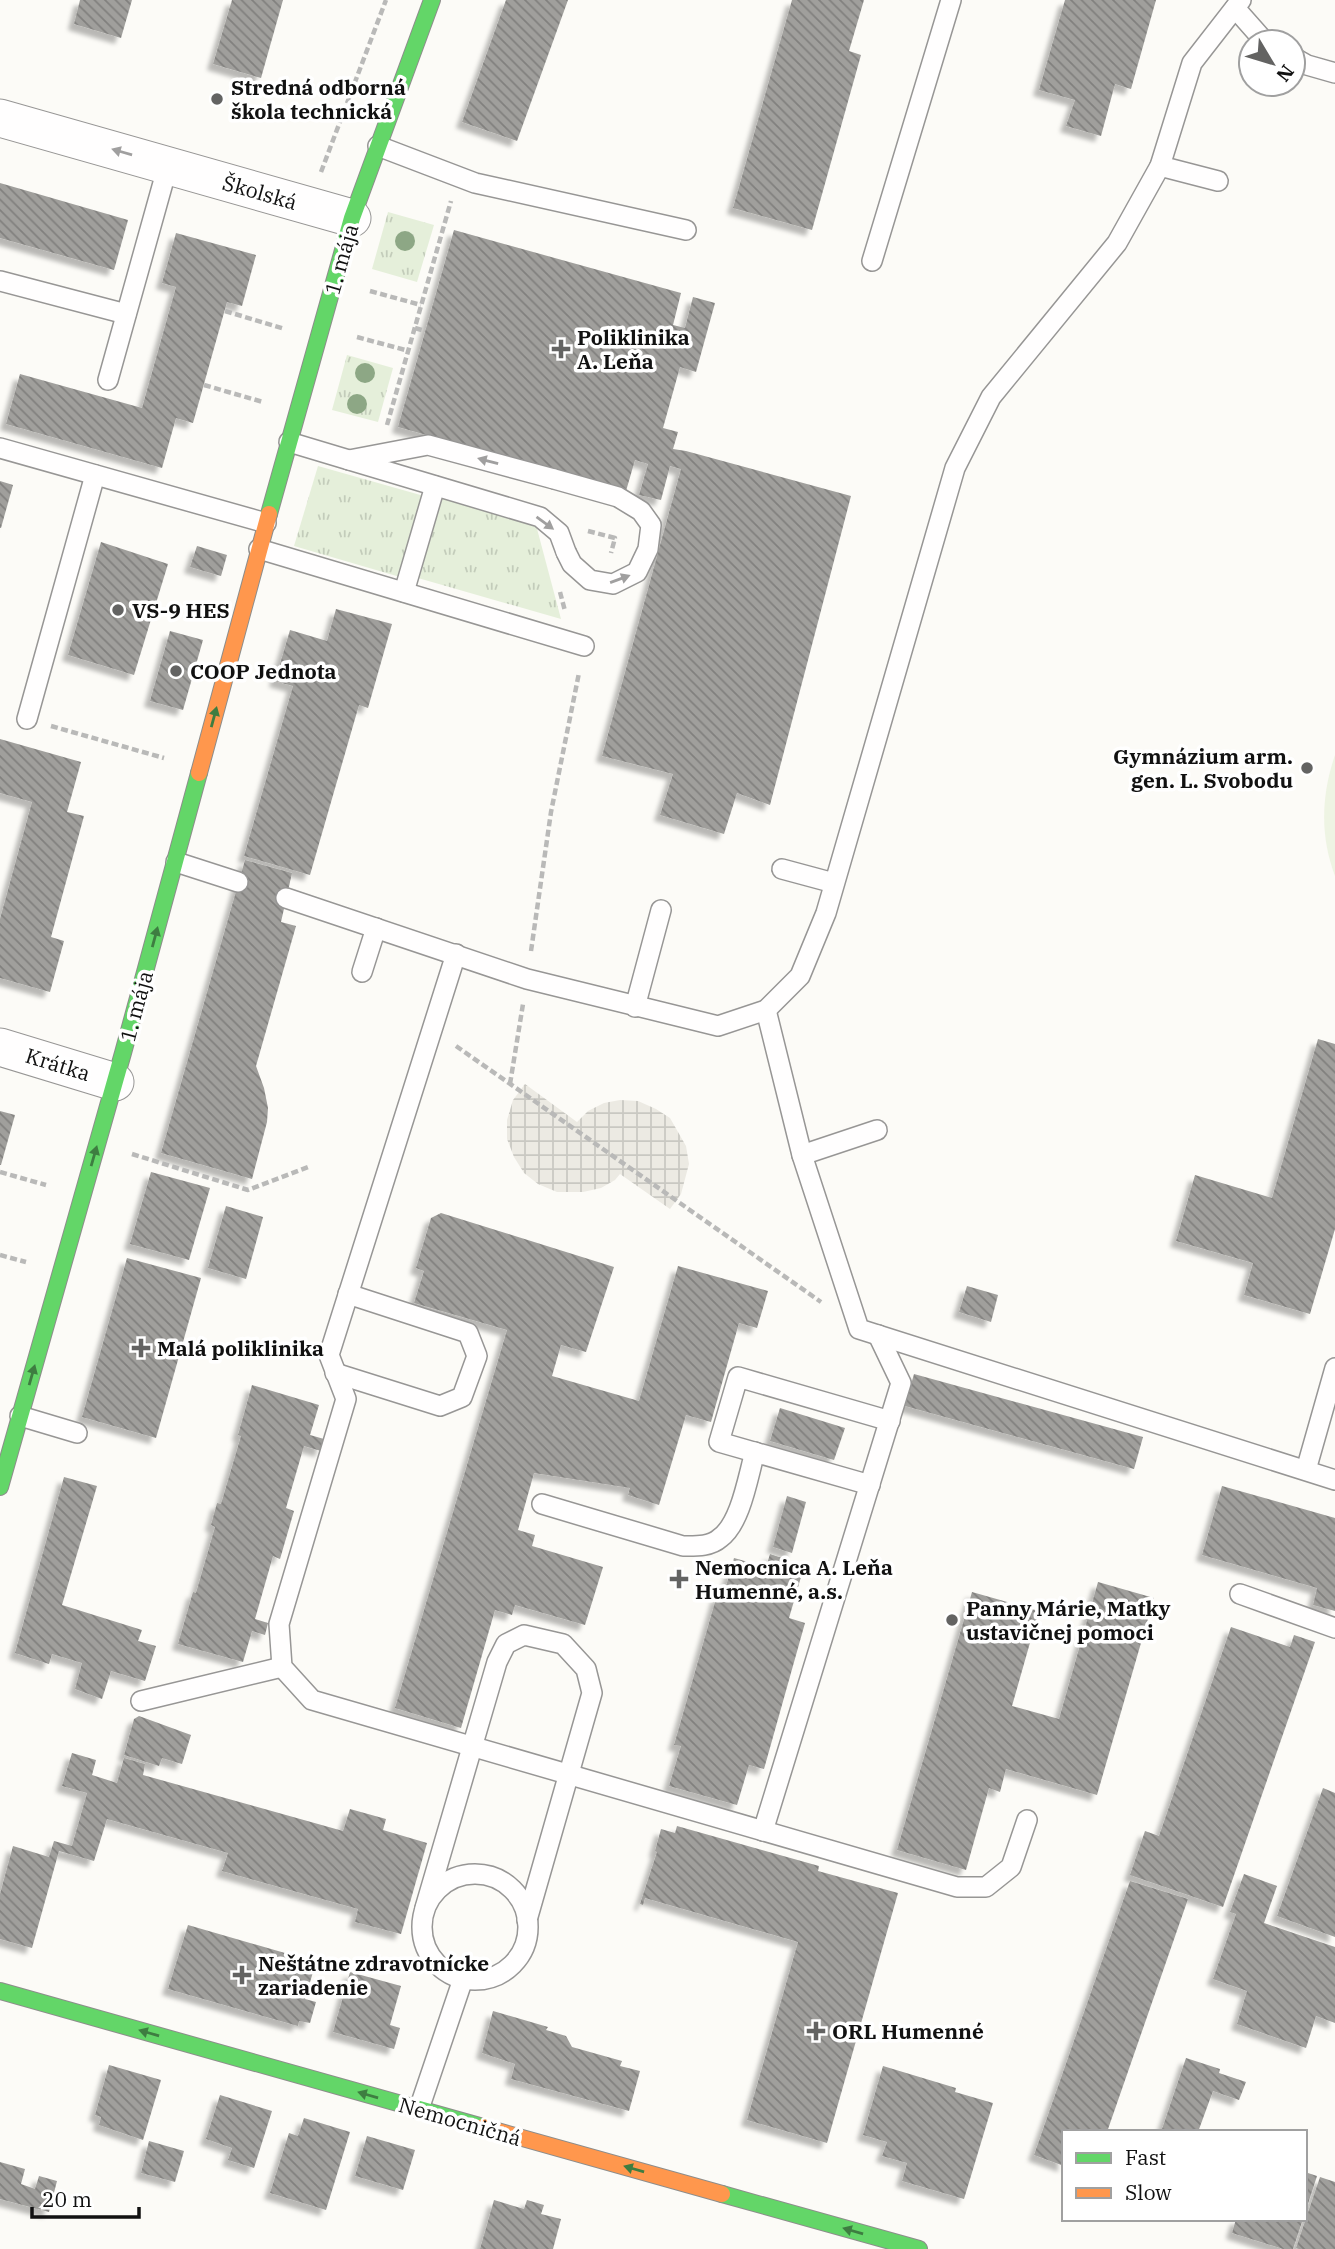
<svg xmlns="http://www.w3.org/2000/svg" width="1335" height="2249" font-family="'IBM Plex Serif',serif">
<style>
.grass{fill:url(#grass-tufts)}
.pitch{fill:#eef4e3}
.plaza{fill:url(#plaza-grid)}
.building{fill:url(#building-back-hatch);filter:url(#shadow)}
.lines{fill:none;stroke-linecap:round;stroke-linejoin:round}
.lane-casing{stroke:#979695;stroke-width:22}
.street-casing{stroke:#979695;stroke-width:39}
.fast-casing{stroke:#8d8d8b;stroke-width:18}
.slow-casing{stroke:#8d8d8b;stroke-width:18}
.path{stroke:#b9b9b8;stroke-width:4.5;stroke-dasharray:7 3.5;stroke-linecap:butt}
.lane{stroke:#fffefe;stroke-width:19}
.street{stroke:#fffefe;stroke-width:37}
.fast{stroke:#63d668;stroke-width:16}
.slow{stroke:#ff974d;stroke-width:16}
.lane-bridge-casing{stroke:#979695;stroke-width:22;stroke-linecap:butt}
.lane-bridge{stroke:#fffefe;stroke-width:19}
.tree{fill:#8da785}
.oneway{fill:#a09f9f}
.oneway2{fill:#3e7d41}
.poi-dot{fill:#636362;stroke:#fff;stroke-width:2.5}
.labels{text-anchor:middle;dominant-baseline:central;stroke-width:7;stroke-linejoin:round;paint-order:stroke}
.poi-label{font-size:21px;font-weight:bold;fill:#111;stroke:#fff;text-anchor:start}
.street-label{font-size:21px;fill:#111;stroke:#fff}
</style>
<defs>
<pattern id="grass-tufts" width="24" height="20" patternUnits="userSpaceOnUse" patternTransform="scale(1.75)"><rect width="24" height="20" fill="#e5efda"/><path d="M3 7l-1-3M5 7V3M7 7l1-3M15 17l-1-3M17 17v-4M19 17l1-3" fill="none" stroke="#c3ccba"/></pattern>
<pattern id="plaza-grid" width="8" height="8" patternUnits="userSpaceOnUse" patternTransform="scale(1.75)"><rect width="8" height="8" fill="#eceae3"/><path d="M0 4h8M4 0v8" fill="none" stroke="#c9c8c2"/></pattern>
<pattern id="building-back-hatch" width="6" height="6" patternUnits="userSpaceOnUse" patternTransform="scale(1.75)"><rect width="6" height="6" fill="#a09f9c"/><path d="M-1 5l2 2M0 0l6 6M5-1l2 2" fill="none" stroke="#81807e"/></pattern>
<filter id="shadow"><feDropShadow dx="-6" dy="6" stdDeviation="2" flood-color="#0004"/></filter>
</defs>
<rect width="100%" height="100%" fill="#fcfbf7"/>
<!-- grass -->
<g class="grass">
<path d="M388,212L434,225L417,282L372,269Z"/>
<path d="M347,355L393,368L378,422L332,410Z"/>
<path d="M318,466L424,496L400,577L294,546Z"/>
<path d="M441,498L536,525L561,619L418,578Z"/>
</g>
<!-- pitch -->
<path class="pitch" d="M1335,755V876C1320,836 1321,796 1335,755Z"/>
<!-- plaza -->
<path class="plaza" d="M525,1084L577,1122L588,1111L604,1103L620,1100L638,1101L656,1109L670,1118L686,1146L689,1164L681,1194L670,1209L620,1174L615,1180L601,1188L583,1192H557L538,1184L524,1173L514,1157L507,1139V1120L513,1100Z"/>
<!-- building -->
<g class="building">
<path d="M80,0H132L121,38L74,24Z"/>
<path d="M232,0H283L261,78L213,64Z"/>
<path d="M506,0H568L517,141L462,122Z"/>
<path d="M792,0H864L849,51L861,55L812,230L733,208Z"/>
<path d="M1065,0H1156L1131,89L1115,84L1101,136L1066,126L1075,100L1039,90Z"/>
<path d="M0,183L128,220L114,270L0,238Z"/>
<path d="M454,230L681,293L673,325L685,328L693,297L715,303L696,372L680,367L663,428L678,432L673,449L686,451L851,496L770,805L737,793L724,834L660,815L673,774L602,756L681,469L670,466L661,500L639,495L648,464L635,460L626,491L398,427Z"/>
<path d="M176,233L256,255L242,306L227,302L193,423L176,418L162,468L6,424L20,374L142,408L176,287L162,283Z"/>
<path d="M0,481L13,485L1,528H0Z"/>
<path d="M101,542L168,564L134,675L68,655Z"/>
<path d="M197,546L227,555L221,576L190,567Z"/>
<path d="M336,609L392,624L368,708L359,705L310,875L244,856L293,686L275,681L290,630L327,641Z"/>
<path d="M170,631L203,640L183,710L150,701Z"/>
<path d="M0,739L81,762L67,812L84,816L51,937L64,941L50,992L0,978V919L32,802L0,793Z"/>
<path d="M245,860L292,873L281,922L296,926L256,1066L264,1088L268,1108L267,1122L252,1179L161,1153Z"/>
<path d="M1318,1039L1335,1044V1229L1310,1314L1244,1295L1253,1263L1176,1241L1195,1175L1272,1198Z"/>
<path d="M0,1111L15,1115L1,1165H0Z"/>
<path d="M151,1172L210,1188L189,1260L130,1244Z"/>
<path d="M226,1206L263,1217L246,1279L208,1268Z"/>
<path d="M441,1213L614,1267L586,1352L561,1345L552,1376L639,1401L678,1266L768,1291L757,1328L739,1323L711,1422L686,1415L659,1505L628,1495L630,1488L534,1473L518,1530L535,1535L532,1546L603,1567L585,1625L515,1605L512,1615L495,1610L461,1728L395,1708L507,1330L414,1303L424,1271L416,1268L431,1218Z"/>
<path d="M127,1258L201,1278L156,1438L82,1417Z"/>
<path d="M967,1286L998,1295L991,1322L959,1312Z"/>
<path d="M914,1374L1143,1437L1134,1469L905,1406Z"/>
<path d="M252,1385L319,1405L310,1435L324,1439L321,1451L304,1446L286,1508L294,1511L280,1559L273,1556L255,1619L268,1623L265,1635L252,1631L243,1662L178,1644L193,1592L196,1593L215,1527L211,1525L217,1503L221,1504L241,1436L238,1435Z"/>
<path d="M780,1408L845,1428L834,1460L770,1441Z"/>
<path d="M64,1477L97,1486L62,1605L142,1630L138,1641L156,1646L145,1681L111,1671L102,1699L75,1689L82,1663L52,1654L49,1664L15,1653Z"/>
<path d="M1222,1486L1335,1518V1611L1313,1605L1317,1588L1202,1555Z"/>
<path d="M787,1496L806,1502L792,1553L773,1547Z"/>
<path d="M770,1554L785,1559L782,1571L801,1577L789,1618L805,1623L764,1769L749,1765L737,1805L669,1786L681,1746L674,1745L717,1595L723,1597L734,1558L766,1567Z"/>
<path d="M1098,1582L1154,1598L1097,1795L1006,1769L1000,1792L989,1788L966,1870L897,1850L972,1592L1039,1611L1012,1706L1059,1719Z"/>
<path d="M1231,1627L1290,1647L1294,1635L1315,1642L1223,1907L1130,1875L1145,1831L1159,1836Z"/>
<path d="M139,1716L191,1735L182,1764L162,1758L159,1766L124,1755L134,1719Z"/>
<path d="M72,1753L96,1760L92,1775L117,1783L124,1758L145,1764L143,1775L343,1831L350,1809L386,1819L383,1830L427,1843L401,1934L355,1922L358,1909L222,1871L228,1853L107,1819L94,1861L59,1851L32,1948L0,1939V1894L13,1846L49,1857L54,1841L72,1846L87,1793L62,1786Z"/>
<path d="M1323,1788L1335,1793V1937L1277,1916Z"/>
<path d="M677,1826L819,1866L818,1871L898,1893L827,2143L747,2120L798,1942L645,1898L643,1905L640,1904L657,1852L655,1851L661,1829L675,1833Z"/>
<path d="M1244,1874L1277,1886L1264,1923L1335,1947V2023L1316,2016L1306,2048L1237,2024L1247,1991L1213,1979L1236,1914L1230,1912Z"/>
<path d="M1130,1881L1188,1899L1107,2132H1064V2166L1034,2155Z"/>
<path d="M188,1925L316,1962L305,1999L316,2002L310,2023L299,2021L298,2026L168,1989Z"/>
<path d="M350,1972L401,1986L390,2025L400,2028L394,2049L333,2032Z"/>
<path d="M493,2011L548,2027L546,2030L566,2036L572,2047L622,2061L620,2066L640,2071L629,2111L511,2079L515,2064L482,2053Z"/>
<path d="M1186,2058L1220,2069L1219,2073L1246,2082L1239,2100L1213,2091L1198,2132H1161Z"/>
<path d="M109,2065L161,2080L143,2140L99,2125L101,2117L95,2115Z"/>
<path d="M883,2066L956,2088L955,2092L993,2103L964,2199L902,2181L907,2163L882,2156L887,2142L863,2135Z"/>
<path d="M220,2095L272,2111L254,2168L228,2160L232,2148L206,2139Z"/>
<path d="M304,2118L350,2132L326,2210L270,2193L289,2133L298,2136Z"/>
<path d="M367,2136L415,2150L403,2190L355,2176Z"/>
<path d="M149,2141L184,2151L175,2182L141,2173Z"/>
<path d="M0,2162L25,2169L21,2184L35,2189L39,2176L57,2181L49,2212L0,2199Z"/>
<path d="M1305,2172L1317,2176L1306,2210H1305Z"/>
<path d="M1320,2177L1335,2182V2249H1299L1296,2248Z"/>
<path d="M494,2200L524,2209L527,2200L544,2205L541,2214L561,2219L553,2249H480Z"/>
<path d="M1236,2219H1303L1293,2249H1283L1232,2233Z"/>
</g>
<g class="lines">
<!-- lane casing -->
<g class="lane-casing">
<g id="lane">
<path d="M1235,8L1265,42"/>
<path d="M1293,57L1307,65L1335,73"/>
<path d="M378,146L475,183L686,230"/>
<path d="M1160,166L1218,181"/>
<path d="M872,261L951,0"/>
<path d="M0,281L126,314"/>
<path d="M108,380L168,165"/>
<path d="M289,442L349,460"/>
<path d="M0,448L266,523"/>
<path d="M554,479L428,445L349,460L540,517L559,533L566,552"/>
<path d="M259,549L584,646"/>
<path d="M404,592L435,486"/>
<path d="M27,719L95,475"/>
<path d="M176,862L238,882"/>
<path d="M782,869L834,883"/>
<path d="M286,898L527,979L718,1026L766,1010L800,976L826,913L955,468L991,397L1117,243L1160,166L1192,63L1241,0"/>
<path d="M456,954L329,1355L346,1399L279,1624L282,1667L312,1700L957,1887H986L1011,1867L1027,1820"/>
<path d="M362,972L376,928"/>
<path d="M635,1007L661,910"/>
<path d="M766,1010L802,1155L859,1329L1335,1480"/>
<path d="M802,1155L877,1130"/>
<path d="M335,1373L440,1406L462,1397L477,1356L468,1333L348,1294"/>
<path d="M20,1416L77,1433"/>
<path d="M1306,1470L1335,1368"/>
<path d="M870,1485L719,1442L738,1377L890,1421"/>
<path d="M542,1504L683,1546C695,1546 710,1547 720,1538C741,1523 748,1476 755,1452"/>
<path d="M1240,1594L1335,1628"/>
<path d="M141,1701L282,1667"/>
<path d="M763,1831L901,1383L878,1335"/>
<circle cx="475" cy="1927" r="53"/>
<path d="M425,1908L497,1662L506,1644L524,1635L563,1644L586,1669L592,1693L527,1920"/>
<path d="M419,2109L463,1979"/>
</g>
</g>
<!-- street casing -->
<g class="street-casing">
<g id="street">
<path d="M0,118L352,218"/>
<path d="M0,1047L115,1082"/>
</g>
</g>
<!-- fast casing -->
<g class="fast-casing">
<g id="fast">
<path d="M269,514L352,218L432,0"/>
<path d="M0,1487L123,1053L199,773"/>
<path d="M0,1991L483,2127"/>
<path d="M722,2194L919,2249"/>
</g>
</g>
<!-- slow casing -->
<g class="slow-casing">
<g id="slow">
<path d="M199,773L269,514"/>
<path d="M483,2127L722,2194"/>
</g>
</g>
<!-- path -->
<g class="path">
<path d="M321,172L386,0"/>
<path d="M370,291L421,305"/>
<path d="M225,311L285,329"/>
<path d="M415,328L425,331"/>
<path d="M357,337L409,351"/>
<path d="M204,385L263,402"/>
<path d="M387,425L451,201"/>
<path d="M588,531L615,538L611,553"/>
<path d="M560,592L565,611"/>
<path d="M51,726L164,758"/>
<path d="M531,951L551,812L579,673"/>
<path d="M456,1046L821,1302"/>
<path d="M510,1084L523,1004"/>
<path d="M132,1154L248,1190L311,1166"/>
<path d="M0,1172L46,1185"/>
<path d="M0,1255L26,1262"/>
</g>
<!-- lane -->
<use href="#lane" class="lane"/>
<!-- street -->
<use href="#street" class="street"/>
<!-- fast -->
<use href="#fast" class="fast"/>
<!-- slow -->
<use href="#slow" class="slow"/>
<!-- lane-bridge casing -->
<g class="lane-bridge-casing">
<path id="lane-bridge" d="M554,479L618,497L641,511L651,525L648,549L637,572L613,584L590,580L572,564L566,552"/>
</g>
<!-- lane-bridge -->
<use href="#lane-bridge" class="lane-bridge"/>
</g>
<!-- trees -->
<g class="tree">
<circle cx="405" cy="241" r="10"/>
<circle cx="365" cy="373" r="10"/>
<circle cx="357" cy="404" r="10"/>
</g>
<!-- one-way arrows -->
<defs><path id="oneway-solid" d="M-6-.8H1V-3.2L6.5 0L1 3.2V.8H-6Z" transform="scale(1.75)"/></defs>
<g class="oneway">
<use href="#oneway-solid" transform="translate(122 152) rotate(-164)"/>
<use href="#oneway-solid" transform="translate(488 461) rotate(-165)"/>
<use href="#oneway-solid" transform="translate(545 523) rotate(36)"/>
<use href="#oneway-solid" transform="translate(620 579) rotate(-20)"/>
</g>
<g class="oneway2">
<use href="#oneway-solid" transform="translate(214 717) rotate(-75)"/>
<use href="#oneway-solid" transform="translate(155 937) rotate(-75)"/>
<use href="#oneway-solid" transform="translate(94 1156) rotate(-74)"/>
<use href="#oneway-solid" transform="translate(32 1375) rotate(-74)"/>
<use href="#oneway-solid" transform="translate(149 2033) rotate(-164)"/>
<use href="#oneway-solid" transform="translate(368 2095) rotate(-164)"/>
<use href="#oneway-solid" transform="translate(634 2169) rotate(-164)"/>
<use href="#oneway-solid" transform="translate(853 2231) rotate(-164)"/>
</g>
<!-- markers -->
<g class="poi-dot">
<circle cx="217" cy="99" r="7"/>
<path d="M557.5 338.5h7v7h7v7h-7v7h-7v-7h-7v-7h7z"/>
<circle cx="118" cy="610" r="7"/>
<circle cx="176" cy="671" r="7"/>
<circle cx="1307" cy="768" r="7"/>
<path d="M137.5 1337.5h7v7h7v7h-7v7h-7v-7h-7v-7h7z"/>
<path d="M675.5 1568.5h7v7h7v7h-7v7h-7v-7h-7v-7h7z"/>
<circle cx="952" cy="1620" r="7"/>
<path d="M238.5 1964.5h7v7h7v7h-7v7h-7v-7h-7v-7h7z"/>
<path d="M812.5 2020.5h7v7h7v7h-7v7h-7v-7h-7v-7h7z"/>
</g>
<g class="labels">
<!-- poi labels -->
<g class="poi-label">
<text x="231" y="87">Stredná odborná<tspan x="231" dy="24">škola technická</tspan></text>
<text x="577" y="337">Poliklinika<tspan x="577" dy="24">A. Leňa</tspan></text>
<text x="132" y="610">VS-9 HES</text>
<text x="190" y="671">COOP Jednota</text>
<text x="1293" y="756" text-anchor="end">Gymnázium arm.<tspan x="1293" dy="24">gen. L. Svobodu</tspan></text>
<text x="157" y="1348">Malá poliklinika</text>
<text x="695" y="1567">Nemocnica A. Leňa<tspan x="695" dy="24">Humenné, a.s.</tspan></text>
<text x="966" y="1608">Panny Márie, Matky<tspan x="966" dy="24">ustavičnej pomoci</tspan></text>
<text x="258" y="1963">Neštátne zdravotnícke<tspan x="258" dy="24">zariadenie</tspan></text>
<text x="832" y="2031">ORL Humenné</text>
</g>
<!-- street labels -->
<g class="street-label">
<text transform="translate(260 192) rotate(16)">Školská</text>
<text transform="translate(341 259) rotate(-74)">1. mája</text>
<text transform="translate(136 1006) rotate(-75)">1. mája</text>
<text transform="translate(58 1064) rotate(17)">Krátka</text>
<text transform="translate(460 2121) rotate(16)">Nemocničná</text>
</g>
</g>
<!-- legend -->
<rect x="1062" y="2130" width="245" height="91" fill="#ffffff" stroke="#a0a0a0" stroke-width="2"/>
<rect x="1076" y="2153" width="35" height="10" fill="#63d668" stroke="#a0a0a0" stroke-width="2"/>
<text x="1125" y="2165" font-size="21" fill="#111111">Fast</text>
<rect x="1076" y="2188" width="35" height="10" fill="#ff974d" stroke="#a0a0a0" stroke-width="2"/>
<text x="1125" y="2200" font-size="21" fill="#111111">Slow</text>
<!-- north arrow -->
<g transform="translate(1272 63) rotate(128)"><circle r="33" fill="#ffffff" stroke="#a0a0a0" stroke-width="2"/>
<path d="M0-5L12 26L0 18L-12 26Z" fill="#636362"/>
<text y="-10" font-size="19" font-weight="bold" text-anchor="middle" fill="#111111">N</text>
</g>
<!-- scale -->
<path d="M32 2207v10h107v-10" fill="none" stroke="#111111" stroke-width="3.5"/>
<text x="42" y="2207" font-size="21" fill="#111111" stroke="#ffffff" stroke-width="5" paint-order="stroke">20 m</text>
</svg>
